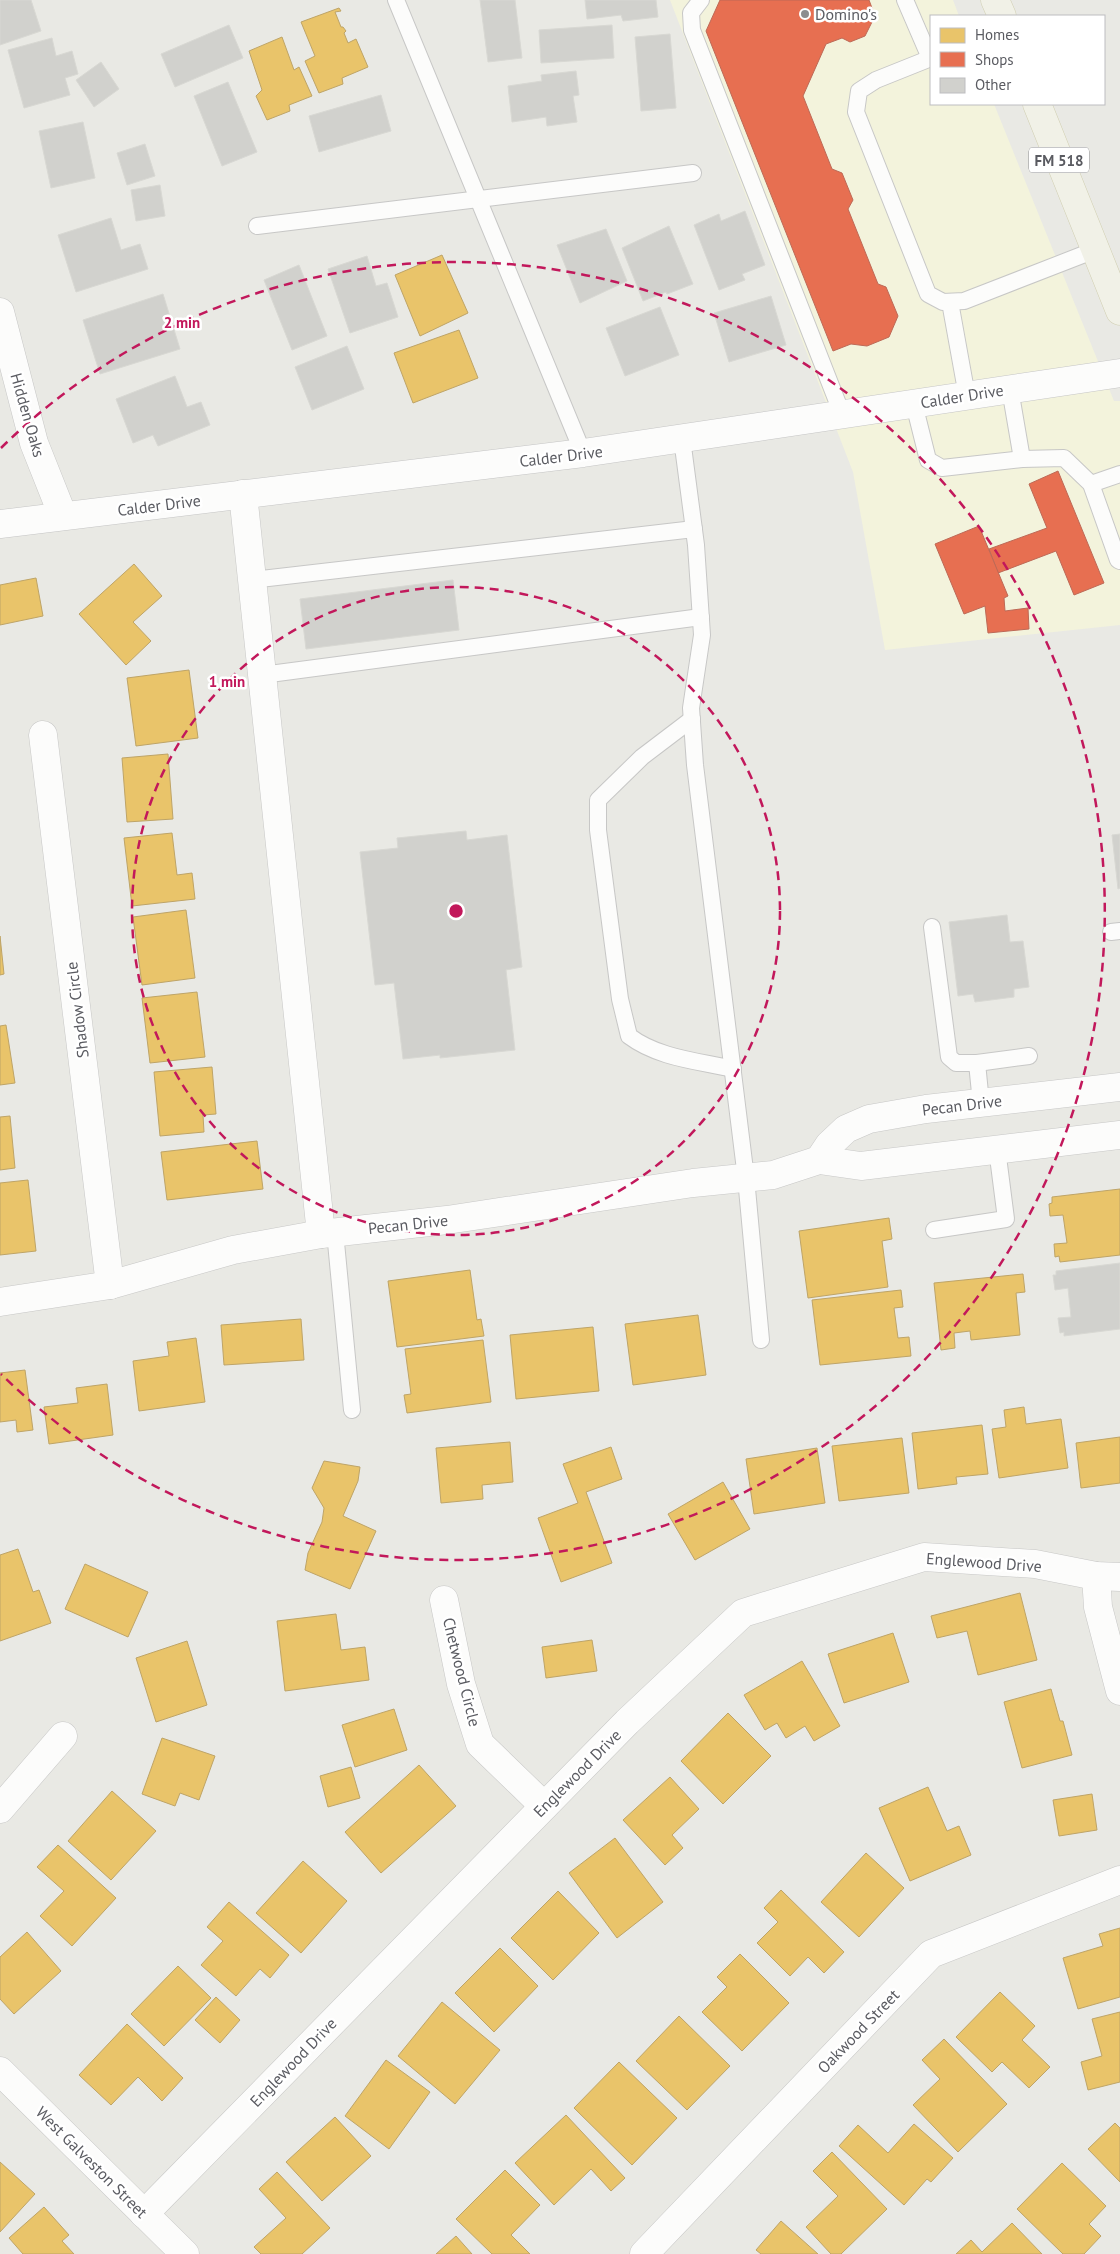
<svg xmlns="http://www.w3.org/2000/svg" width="1120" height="2254" font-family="'PT Sans',sans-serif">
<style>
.commercial{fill:#f3f3dc}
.homes{fill:#e9c46a;stroke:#bea467}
.shops{fill:#e76f51;stroke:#bd6956}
.building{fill:#d1d1cd;stroke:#d8d8d3}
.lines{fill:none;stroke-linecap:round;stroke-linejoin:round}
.lane-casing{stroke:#c7c7c6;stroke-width:18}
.street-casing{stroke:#c7c7c6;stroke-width:29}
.secondary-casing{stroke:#c5c5c5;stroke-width:29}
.primary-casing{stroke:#d1cfb2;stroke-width:29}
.lane{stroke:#fcfcfb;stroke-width:16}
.street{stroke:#fcfcfb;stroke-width:28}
.secondary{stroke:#fcfcfb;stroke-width:28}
.primary{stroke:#f1f1e7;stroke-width:28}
.ring{fill:none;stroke:#c2185b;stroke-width:2.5;stroke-dasharray:9 6}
.poi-dot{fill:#8c8d8f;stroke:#fff;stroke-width:2}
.labels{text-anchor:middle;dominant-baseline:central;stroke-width:5;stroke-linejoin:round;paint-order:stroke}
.shield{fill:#fff;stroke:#8c8c90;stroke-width:1}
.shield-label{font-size:15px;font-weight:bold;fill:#5a5b61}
.poi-label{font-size:16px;fill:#5a5b61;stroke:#fff;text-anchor:start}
.street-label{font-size:16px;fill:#5a5b61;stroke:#fff}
.centre{fill:#c2185b;stroke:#fff;stroke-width:2.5}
.ring-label{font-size:15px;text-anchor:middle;font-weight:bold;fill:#c2185b;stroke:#fff;stroke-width:5;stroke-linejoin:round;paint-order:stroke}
</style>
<rect width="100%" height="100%" fill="#e9e9e4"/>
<!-- commercial -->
<path class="commercial" d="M670,0H953L959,16H931V104H994L1114,401H1120V625L885,650L853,472Z"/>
<!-- homes -->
<g class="homes">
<path d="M339,8L341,11L335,12L341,27H343L346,31L344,33L348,43L356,39L368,67L342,78L343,84L319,93L305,61L315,56L301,22Z"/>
<path d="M282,37L294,70L299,67L312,96L289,105L290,111L267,120L256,96L262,90L249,51Z"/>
<path d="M442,255L468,313L420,336L395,275Z"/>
<path d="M459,330L478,378L413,403L394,353Z"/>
<path d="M134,564L162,596L133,622L151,641L126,665L79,614Z"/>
<path d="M36,578L43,616L0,625V585Z"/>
<path d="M189,670L198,738L136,746L127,678Z"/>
<path d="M168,754L173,819L127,822L122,758Z"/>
<path d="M172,833L177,875L192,873L195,899L132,906L124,838Z"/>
<path d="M186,910L195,978L142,985L133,917Z"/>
<path d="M0,936L4,974L0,975Z"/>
<path d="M197,992L205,1057L150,1063L142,998Z"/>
<path d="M6,1025L15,1083L0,1085V1026Z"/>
<path d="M212,1067L216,1114L203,1115L204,1132L160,1136L154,1072Z"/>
<path d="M10,1116L15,1168L0,1170V1117Z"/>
<path d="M257,1141L263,1189L167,1200L161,1152Z"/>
<path d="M28,1180L36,1251L0,1255V1183Z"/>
<path d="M1120,1189V1255L1060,1262L1059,1256L1055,1257L1054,1244L1067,1243L1063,1215L1050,1216L1049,1204L1052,1203V1197Z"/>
<path d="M889,1218L892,1239L882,1241L888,1287L808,1298L799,1231Z"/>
<path d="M470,1270L477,1320L481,1319L484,1336L397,1347L388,1281Z"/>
<path d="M1023,1274L1025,1292L1016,1293L1020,1335L971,1340L970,1331L954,1333L955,1348L941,1350L934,1283Z"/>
<path d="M901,1290L903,1307L894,1308L898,1338L909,1337L911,1356L820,1365L812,1300Z"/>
<path d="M698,1315L706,1375L633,1385L625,1324Z"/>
<path d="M301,1319L304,1360L224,1365L221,1325Z"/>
<path d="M593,1327L599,1391L516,1399L510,1335Z"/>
<path d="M196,1338L205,1402L139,1411L133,1361L169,1356L167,1342Z"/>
<path d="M483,1340L491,1402L407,1413L404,1395L411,1394L405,1349Z"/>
<path d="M25,1370L33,1430L17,1432L16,1420L0,1422V1373Z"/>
<path d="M107,1384L113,1435L49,1444L44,1407L78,1403L76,1388Z"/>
<path d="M1024,1407L1026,1424L1061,1419L1068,1468L999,1478L992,1429L1006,1427L1004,1410Z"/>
<path d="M982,1425L988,1474L956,1477L957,1484L918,1489L912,1433Z"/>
<path d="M1120,1437V1483L1081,1488L1076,1443Z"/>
<path d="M902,1438L909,1493L839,1501L832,1446Z"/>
<path d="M510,1442L513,1482L482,1485L483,1499L441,1503L436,1448Z"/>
<path d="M611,1447L622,1479L586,1492L612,1563L561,1582L538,1518L578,1503L563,1464Z"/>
<path d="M817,1448L825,1503L754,1514L746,1459Z"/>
<path d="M324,1461L360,1467L358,1481L343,1516L376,1531L350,1589L305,1570L308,1553L322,1522L324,1508L312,1488Z"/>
<path d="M723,1482L750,1529L695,1560L668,1514Z"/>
<path d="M18,1549L33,1592L39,1590L51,1623L0,1641V1555Z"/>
<path d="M85,1564L148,1592L128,1637L65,1609Z"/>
<path d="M1020,1593L1037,1660L978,1675L967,1631L937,1638L931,1616Z"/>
<path d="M336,1614L341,1650L365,1647L369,1680L285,1691L277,1621Z"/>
<path d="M893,1633L909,1682L844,1703L828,1654Z"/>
<path d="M592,1640L597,1671L546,1678L542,1647Z"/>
<path d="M187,1641L207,1705L156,1722L136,1658Z"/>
<path d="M802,1661L840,1726L814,1741L805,1726L786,1738L777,1723L765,1730L744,1695Z"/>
<path d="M1051,1689L1060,1721H1063L1072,1755L1022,1768L1004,1702Z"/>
<path d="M394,1709L407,1750L355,1767L342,1725Z"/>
<path d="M728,1713L771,1756L723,1804L681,1761Z"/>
<path d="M162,1738L215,1756L199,1800L180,1793L175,1806L142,1794Z"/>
<path d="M419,1765L456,1806L381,1873L345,1832Z"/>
<path d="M351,1767L360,1798L328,1807L320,1776Z"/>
<path d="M670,1777L699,1809L672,1835L683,1848L665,1865L623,1820Z"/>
<path d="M928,1787L947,1831L959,1826L971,1855L910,1881L879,1808Z"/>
<path d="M112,1791L156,1831L111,1880L68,1841Z"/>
<path d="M1092,1794L1097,1830L1059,1836L1053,1800Z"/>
<path d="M615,1838L663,1902L617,1938L569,1873Z"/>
<path d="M58,1845L116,1898L72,1946L40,1916L64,1891L37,1867Z"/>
<path d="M866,1853L904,1888L859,1937L821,1902Z"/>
<path d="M303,1861L347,1901L301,1953L256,1913Z"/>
<path d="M781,1890L844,1952L824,1973L808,1957L790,1976L757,1943L778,1922L764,1908Z"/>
<path d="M558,1891L599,1933L553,1980L511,1938Z"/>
<path d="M229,1902L289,1955L270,1978L260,1969L236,1996L201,1965L223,1941L207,1927Z"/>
<path d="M1120,1928V1997L1078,2009L1063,1958L1103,1946L1099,1934Z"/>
<path d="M27,1932L61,1971L14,2014L0,1999V1957Z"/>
<path d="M500,1948L538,1986L494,2032L455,1993Z"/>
<path d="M740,1954L789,2003L742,2051L702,2012L727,1987L717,1977Z"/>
<path d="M178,1966L211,1998L164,2046L131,2014Z"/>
<path d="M1000,1992L1035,2026L1022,2040L1050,2067L1029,2088L1002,2062L992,2072L956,2037Z"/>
<path d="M216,1997L240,2020L220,2043L195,2020Z"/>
<path d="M442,2002L500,2050L455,2104L398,2056Z"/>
<path d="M1120,2012V2082L1088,2090L1081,2062L1102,2056L1092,2019Z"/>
<path d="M679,2016L730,2066L687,2110L636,2061Z"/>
<path d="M127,2024L183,2078L162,2101L138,2077L111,2105L79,2075Z"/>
<path d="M944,2039L1007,2104L958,2152L913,2105L940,2079L922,2060Z"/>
<path d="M386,2060L430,2092L389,2149L345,2116Z"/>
<path d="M619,2062L677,2118L632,2165L574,2108Z"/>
<path d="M566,2115L625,2178L611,2191L591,2169L554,2205L515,2163Z"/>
<path d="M335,2117L371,2156L322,2201L286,2162Z"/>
<path d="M1115,2123L1120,2128V2182L1088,2149Z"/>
<path d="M914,2124L953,2158L931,2182L927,2179L904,2205L839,2146L858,2125L888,2153Z"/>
<path d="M832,2152L887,2209L841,2254H831L806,2227L838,2196L813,2171Z"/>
<path d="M0,2162L35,2194L0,2232Z"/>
<path d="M1062,2163L1106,2206L1089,2224L1101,2236L1084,2254H1063L1017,2209Z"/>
<path d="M505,2170L540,2205L511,2235L530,2254H492L456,2219Z"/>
<path d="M277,2172L330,2228L302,2254H261L254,2247L286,2218L259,2189Z"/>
<path d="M44,2207L69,2235L62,2241L74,2254H23L9,2238Z"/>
<path d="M781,2221L818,2254H761L756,2250Z"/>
<path d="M1012,2223L1042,2254H956L971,2240L982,2252Z"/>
<path d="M456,2236L472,2254H436Z"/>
</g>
<!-- shops -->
<g class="shops">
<path d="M720,0H869L875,16L865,36L850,42L842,38L826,44L803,96L832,169L842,173L853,200L848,209L878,284L886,287L898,316L889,337L867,346L851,344L833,351L706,31Z"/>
<path d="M1058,471L1104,583L1074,595L1056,551L998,573L989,549L1047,528L1029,484Z"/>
<path d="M979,526L1008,596L1004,598L1005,611L1028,608L1029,629L988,633L985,606L964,614L935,544Z"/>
</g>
<!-- building -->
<g class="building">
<path d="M0,0H31L41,31L0,45Z"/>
<path d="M480,0H515L522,58L488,62Z"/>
<path d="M585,0H656L658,17L623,21L621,15L587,19Z"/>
<path d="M229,25L243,58L175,87L161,54Z"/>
<path d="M612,25L614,58L541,63L539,30Z"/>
<path d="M670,34L676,108L641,111L635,37Z"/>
<path d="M52,38L56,56L72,51L78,74L65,78L70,95L24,108L8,50Z"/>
<path d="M101,62L119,89L94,107L76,80Z"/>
<path d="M576,71L579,95L573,96L577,122L547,126L546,117L512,122L508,86L542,81L541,75Z"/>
<path d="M228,82L257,152L222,166L194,96Z"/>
<path d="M381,95L391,131L319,152L309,116Z"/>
<path d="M83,122L95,178L51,188L39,131Z"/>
<path d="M145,144L155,176L127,185L117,153Z"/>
<path d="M160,185L165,216L136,221L131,190Z"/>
<path d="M745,211L765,265L742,274L745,280L719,290L694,225L719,214L721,221Z"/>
<path d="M111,218L121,250L140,244L148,269L76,292L58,235Z"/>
<path d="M669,226L693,284L667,294L666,292L643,301L622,248Z"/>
<path d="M606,229L627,281L580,303L557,245Z"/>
<path d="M367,256L376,286L387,283L398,317L350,333L328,269Z"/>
<path d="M299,265L327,336L292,350L264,280Z"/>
<path d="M163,294L180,349L100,374L83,320Z"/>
<path d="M771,296L786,345L729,362L714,313Z"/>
<path d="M660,307L679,355L625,376L606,328Z"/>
<path d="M347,346L364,389L312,410L295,367Z"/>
<path d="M175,376L187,407L201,402L210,425L158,446L153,435L133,443L116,399Z"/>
<path d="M453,580L459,630L306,649L300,599Z"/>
<path d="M466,831L467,840L507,835L522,967L506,970L515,1050L440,1058V1055L403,1059L394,983L375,985L360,852L398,848L397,838Z"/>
<path d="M1120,834V888L1118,889L1112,835Z"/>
<path d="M1007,915L1010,942L1023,941L1029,987L1014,989V997L975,1002L973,994L958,996L949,922Z"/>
<path d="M1120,1263V1329L1064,1336V1332L1060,1333L1058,1318L1071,1317L1068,1288L1055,1290L1053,1275H1056V1271Z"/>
</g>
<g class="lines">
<!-- lane casing -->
<g class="lane-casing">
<g id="lane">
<path d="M396,0L583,453"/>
<path d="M701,0L691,13L692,30L842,414"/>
<path d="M905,0L930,58"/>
<path d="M931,58L876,80L859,91L856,112L928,294L943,302L964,301L1095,250"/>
<path d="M257,226L693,173"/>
<path d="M950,302L967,396"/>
<path d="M1010,389L1022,459"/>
<path d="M914,404L928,460L942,468L1022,459L1064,458L1091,484L1118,560L1120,561"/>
<path d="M682,439L696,545L702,635L691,708L695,765L746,1178L761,1340"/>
<path d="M1091,484L1120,474"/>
<path d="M252,580L694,529"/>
<path d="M262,675L701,617"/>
<path d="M692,719L642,757L598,800V830L620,999L629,1036C658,1058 698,1061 733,1069"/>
<path d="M932,927L949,1057L956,1063H977"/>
<path d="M1111,932L1120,931"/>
<path d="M981,1103L977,1063L1029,1056"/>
<path d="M934,1230L1006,1219L997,1149"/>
<path d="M335,1232L352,1410"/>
</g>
</g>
<!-- street casing -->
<g class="street-casing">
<g id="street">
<path d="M0,312L34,443L63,516"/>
<path d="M243,494L321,1234"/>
<path d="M43,735L110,1285"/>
<path d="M819,1160L829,1145L846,1129L869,1119L926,1109L1120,1087"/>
<path d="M0,1302L110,1285L233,1250L321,1234L447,1220L693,1183L773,1175L819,1160L861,1166L1120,1135"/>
<path d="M1096,1576L1098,1607L1120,1691"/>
<path d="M444,1600L461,1684L480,1744L544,1806"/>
<path d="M0,1809L63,1736"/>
<path d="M0,2071L185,2254"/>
<path d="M144,2214L627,1722L743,1613L924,1557L1035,1564L1096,1576L1120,1577"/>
<path d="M644,2254L931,1954L1120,1880"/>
</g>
</g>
<!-- secondary casing -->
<g class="secondary-casing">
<path id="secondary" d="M0,524L583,453L1120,373"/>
</g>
<!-- primary casing -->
<g class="primary-casing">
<g id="primary">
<path d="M995,0L1002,16"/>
<path d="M1037,104L1120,311"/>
</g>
</g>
<!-- lane -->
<use href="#lane" class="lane"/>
<!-- street -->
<use href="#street" class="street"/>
<!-- secondary -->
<use href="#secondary" class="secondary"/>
<!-- primary -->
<use href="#primary" class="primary"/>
</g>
<!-- distance rings -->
<g class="ring">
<circle cx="456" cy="911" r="324"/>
<path d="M1 448A649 649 0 1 1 1 1374"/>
</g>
<!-- markers -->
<circle class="poi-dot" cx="805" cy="14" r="5"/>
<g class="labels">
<!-- shield labels -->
<rect class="shield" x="1029" y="147.5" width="60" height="25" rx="4"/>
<g class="shield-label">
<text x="1059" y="160">FM 518</text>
</g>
<!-- poi labels -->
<g class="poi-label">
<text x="815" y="14">Domino's</text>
</g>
<!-- street labels -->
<g class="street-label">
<text transform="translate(962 396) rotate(-9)">Calder Drive</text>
<text transform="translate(28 415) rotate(74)">Hidden Oaks</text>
<text transform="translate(561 456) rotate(-7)">Calder Drive</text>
<text transform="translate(159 505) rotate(-7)">Calder Drive</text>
<text transform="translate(77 1010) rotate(-97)">Shadow Circle</text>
<text transform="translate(962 1105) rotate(-7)">Pecan Drive</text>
<text transform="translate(408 1224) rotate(-6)">Pecan Drive</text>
<text transform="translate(984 1562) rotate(4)">Englewood Drive</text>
<text transform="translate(462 1672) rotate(76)">Chetwood Circle</text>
<text transform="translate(577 1773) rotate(-45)">Englewood Drive</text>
<text transform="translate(858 2031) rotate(-46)">Oakwood Street</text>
<text transform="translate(293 2062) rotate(-46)">Englewood Drive</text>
<text transform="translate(92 2162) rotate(45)">West Galveston Street</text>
</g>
</g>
<circle cx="456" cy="911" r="8" class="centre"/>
<g class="ring-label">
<text x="182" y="328">2 min</text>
<text x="227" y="687">1 min</text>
</g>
<!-- legend -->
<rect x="930" y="15" width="175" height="90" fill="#ffffff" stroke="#bdbdc0"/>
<rect x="940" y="28" width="25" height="15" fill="#e9c46a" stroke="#bdbdc0"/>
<text x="975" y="40" font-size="15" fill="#5a5b61">Homes</text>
<rect x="940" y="52" width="25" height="15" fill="#e76f51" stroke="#bdbdc0"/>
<text x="975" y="65" font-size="15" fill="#5a5b61">Shops</text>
<rect x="940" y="78" width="25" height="15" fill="#d1d1cd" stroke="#bdbdc0"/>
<text x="975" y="90" font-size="15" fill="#5a5b61">Other</text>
</svg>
